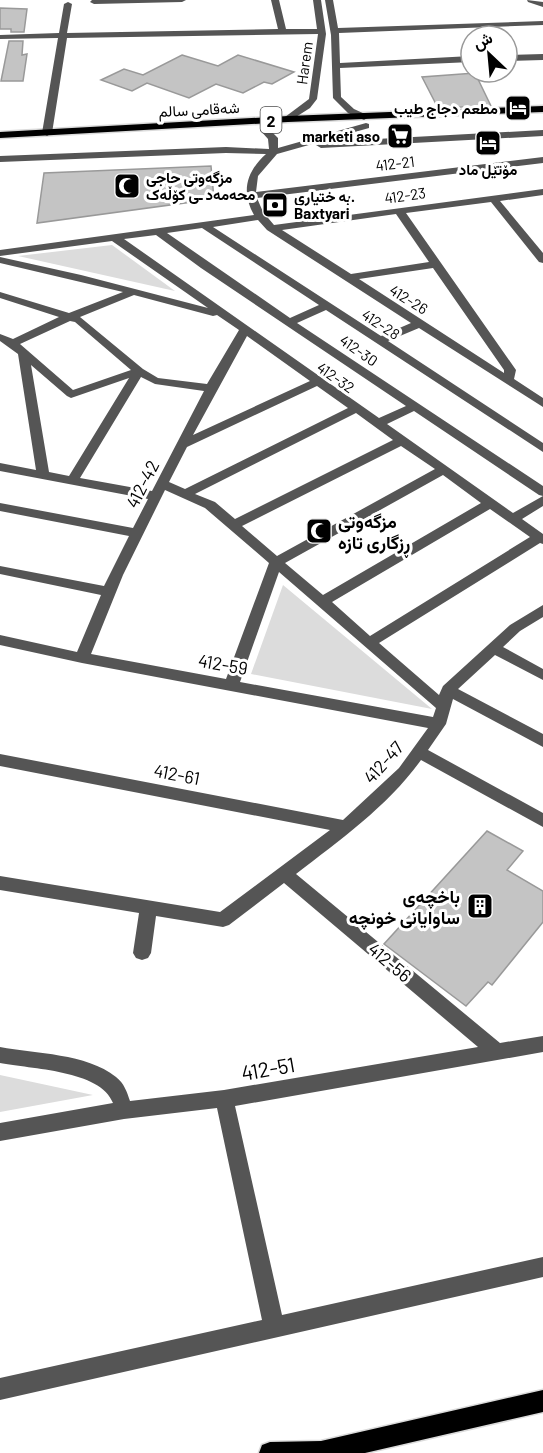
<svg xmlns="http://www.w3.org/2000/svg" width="543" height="1453" font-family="Barlow,Vazirmatn,sans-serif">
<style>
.green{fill:#dcdcdc}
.building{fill:#c4c4c4;stroke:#999;stroke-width:1.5}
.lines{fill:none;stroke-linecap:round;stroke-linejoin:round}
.major-casing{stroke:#dbdbdb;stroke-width:3}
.minor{fill:#555;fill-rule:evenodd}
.major{fill:#000;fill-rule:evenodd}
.labels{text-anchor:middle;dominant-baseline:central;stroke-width:6;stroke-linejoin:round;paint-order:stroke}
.far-street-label{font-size:15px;fill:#000;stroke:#fff}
.far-poi-label{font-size:15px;font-weight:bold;fill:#000;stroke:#fff;text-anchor:end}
.shield{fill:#fff;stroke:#4c4c4c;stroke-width:1.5}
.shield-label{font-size:16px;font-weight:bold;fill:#000}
.street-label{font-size:18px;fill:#000;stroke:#fff}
.poi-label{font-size:18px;font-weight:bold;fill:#000;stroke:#fff;text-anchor:start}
.near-street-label{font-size:21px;fill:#000;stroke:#fff}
</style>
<rect width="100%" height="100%" fill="#fff"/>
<!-- green -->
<g class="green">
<path d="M112,245L175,291L18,256Z"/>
<path d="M283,585L432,709L251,674Z"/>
<path d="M0,1075L93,1095L0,1112Z"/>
</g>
<!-- building -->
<g class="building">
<path d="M0,8L27,9L24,32H11V29H0Z"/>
<path d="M9,41H23L22,55L27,54L23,81H1Z"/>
<path d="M182,55L218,66L238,55L294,72L272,84L264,82L243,93L216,84L189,98L147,83L132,91L101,80L124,69L143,75Z"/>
<path d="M475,73L491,106L438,108L422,77Z"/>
<path d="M211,166L214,199L37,223L44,173Z"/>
<path d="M487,831L523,851L507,870L543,891V922L492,985L488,982L466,1006L384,944Z"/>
</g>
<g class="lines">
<!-- major casing -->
<g class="major-casing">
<g id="major">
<path d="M543,106V112L288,122L0,138V132L288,116Z"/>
<path d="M543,1390V1412L365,1453H259L262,1445L270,1442L321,1441Z"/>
</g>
</g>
<!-- minor -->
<g class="minor">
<path d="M92,0H186L182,2L94,4L90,2Z"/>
<path d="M271,0H279L286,29H317L313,0H321L326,34L317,99L310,108L288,122L283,119L285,117L309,99L318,34L67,38L52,133L47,136L42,133L58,38L0,39V35L59,33L64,4L68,2L72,4L67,33L278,29Z"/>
<path d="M325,0H333L338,28L543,21V25L339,33L340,63L471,56V62L340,68L341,97L354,109L367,115L369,117L364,120L348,113L333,98L331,35Z"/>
<path d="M527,0L543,2V7L528,2Z"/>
<path d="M543,54V60L507,61V55Z"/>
<path d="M366,123L369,124V128L277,154L258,176L256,192L543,157V163L257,198L263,212L274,225L543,189V195L500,201L543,253V263L539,262L491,202L406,213L516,370L514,379L543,398V407L419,328L388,341L543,443V452L326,310L297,323L543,486V506L522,519L543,534V544L540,543L379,643L439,695L443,686L510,625L543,605V617L520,631L503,647L543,669V680L495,655L458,689L543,734V747L453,699L446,724L428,750L543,813V827L421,760C388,806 340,840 296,874L500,1043L543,1036V1052L235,1106L282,1315L543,1257V1277L0,1400V1378L262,1320L217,1108L124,1119L0,1141V1123L113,1103C101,1070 30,1069 0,1063V1047C36,1054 86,1053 116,1077C124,1083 127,1092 130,1101L224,1090L478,1047L284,883L229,925L223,927L156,916L151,953L148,958L142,960L136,958L133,953L139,913L0,890V876L220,912L330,830L0,766V754L343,820L399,768L428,728L82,663L0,645V635L77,652L101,595L0,574V566L104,586L129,536L0,511V503L133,528L148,499L0,471V463L36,470L18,354L0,341V334L13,339L59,317L0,298V292L69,313L123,292L0,263V257L81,275L208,308L112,241L0,256V250L254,215C241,192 246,172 266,154L226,153L0,162V156L226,147L269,149L268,139L260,130L262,128H268L278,138V148ZM396,214L429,262L351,274L282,230ZM258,220L267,230L411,323L381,336L213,227ZM202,228L319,305L290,318L167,233ZM156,235L201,268L406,406L379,418L124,239ZM433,268L504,370V373L359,279ZM134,295L213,316L217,315L239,330L207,384L158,378L143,369L80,317ZM70,321L75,322L131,370L73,390L20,344ZM247,336L310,381L193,435ZM31,365L67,396L71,398L129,378L69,476L49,472ZM141,377L155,384L204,391L152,491L80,478ZM317,386L348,408L185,489L169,482L187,447ZM414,411L539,495L543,496L513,513L387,424ZM356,413L393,440L235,519L215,502L195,494ZM401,446L435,469L277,556L242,526ZM443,475L481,503L323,595L285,563ZM165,490L205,508L269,563L226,679L91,654L123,575ZM490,509L530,537L370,636L332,602ZM279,572L436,708L433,717L240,682Z"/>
<path d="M543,130V136L321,148L316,145L321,142Z"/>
</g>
<!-- major -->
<use href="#major" class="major"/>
</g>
<!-- icons -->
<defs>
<g id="hotel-square" transform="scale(1.35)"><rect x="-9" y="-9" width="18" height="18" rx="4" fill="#000" stroke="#fff"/><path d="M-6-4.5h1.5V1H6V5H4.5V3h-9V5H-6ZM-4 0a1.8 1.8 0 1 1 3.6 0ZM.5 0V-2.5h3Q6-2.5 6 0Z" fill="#fff"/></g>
<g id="supermarket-square" transform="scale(1.35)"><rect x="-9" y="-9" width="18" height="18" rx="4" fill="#000" stroke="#fff"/><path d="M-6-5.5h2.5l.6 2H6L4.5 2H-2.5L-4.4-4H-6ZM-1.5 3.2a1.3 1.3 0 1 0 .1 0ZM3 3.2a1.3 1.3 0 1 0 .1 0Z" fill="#fff"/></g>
<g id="mosque-square" transform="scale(1.35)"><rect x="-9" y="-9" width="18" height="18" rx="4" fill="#000" stroke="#fff"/><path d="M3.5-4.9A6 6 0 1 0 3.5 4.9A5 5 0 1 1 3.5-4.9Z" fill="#fff"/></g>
<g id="bank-square" transform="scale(1.35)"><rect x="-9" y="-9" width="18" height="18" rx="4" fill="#000" stroke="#fff"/><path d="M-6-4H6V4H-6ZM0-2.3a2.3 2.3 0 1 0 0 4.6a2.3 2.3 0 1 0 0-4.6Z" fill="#fff"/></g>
<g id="building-square" transform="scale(1.35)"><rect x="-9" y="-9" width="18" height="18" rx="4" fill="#000" stroke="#fff"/><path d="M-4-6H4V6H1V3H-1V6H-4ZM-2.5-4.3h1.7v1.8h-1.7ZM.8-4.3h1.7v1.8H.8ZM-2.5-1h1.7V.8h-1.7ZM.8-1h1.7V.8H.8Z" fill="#fff"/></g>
</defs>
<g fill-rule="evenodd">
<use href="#hotel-square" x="518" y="108"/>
<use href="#supermarket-square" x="400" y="136"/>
<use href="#hotel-square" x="488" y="143"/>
<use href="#mosque-square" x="127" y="186"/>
<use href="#bank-square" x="275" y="205"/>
<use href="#mosque-square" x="319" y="531"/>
<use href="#building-square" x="480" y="906"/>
</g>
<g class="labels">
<!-- far-street labels -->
<g class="far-street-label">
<text transform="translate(304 63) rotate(-82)">Harem</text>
<text transform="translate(199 109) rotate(-3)">شەقامی سالم</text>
<text transform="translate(395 163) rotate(-7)">412-21</text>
<text transform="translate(405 195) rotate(-8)">412-23</text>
<text transform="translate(409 299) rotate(32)">412-26</text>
<text transform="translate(381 324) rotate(33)">412-28</text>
<text transform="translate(359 350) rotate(35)">412-30</text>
<text transform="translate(336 377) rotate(35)">412-32</text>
</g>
<!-- far-poi labels -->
<g class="far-poi-label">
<text x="498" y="108">مطعم دجاج طيب</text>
<text x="380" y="136">marketi aso</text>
<text x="488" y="169" text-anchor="middle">مۆتێل ماد</text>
<text x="146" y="177" text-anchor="start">مزگەوتی حاجی<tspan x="146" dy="17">محەمەد ـی کۆڵەک</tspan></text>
<text x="294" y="196" text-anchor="start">به ختیاری.<tspan x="294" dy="17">Baxtyari</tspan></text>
</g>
<!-- shield labels -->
<rect class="shield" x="260.5" y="107" width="21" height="26" rx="4.5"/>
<g class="shield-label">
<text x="271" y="120">2</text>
</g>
<!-- street labels -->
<g class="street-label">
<text transform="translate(142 484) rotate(-63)">412-42</text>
<text transform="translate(223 664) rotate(10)">412-59</text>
<text transform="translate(383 762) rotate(-48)">412-47</text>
<text transform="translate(177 774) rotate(11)">412-61</text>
<text transform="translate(390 962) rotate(40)">412-56</text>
</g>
<!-- poi labels -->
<g class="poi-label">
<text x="338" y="521">مزگەوتی<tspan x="338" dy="21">ڕزگاری تازە</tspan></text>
<text x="460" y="896" text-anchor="end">باخچەی<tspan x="460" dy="21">ساوایانی خونچە</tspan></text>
</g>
<!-- near-street labels -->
<g class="near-street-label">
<text transform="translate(268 1068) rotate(-10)">412-51</text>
</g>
</g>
<!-- north arrow -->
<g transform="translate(489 54) rotate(334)"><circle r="28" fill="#ffffff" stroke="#999999" stroke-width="1.5"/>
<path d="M0-4.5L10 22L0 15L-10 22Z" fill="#000000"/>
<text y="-9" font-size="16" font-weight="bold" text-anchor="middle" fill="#000000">ش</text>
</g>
</svg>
